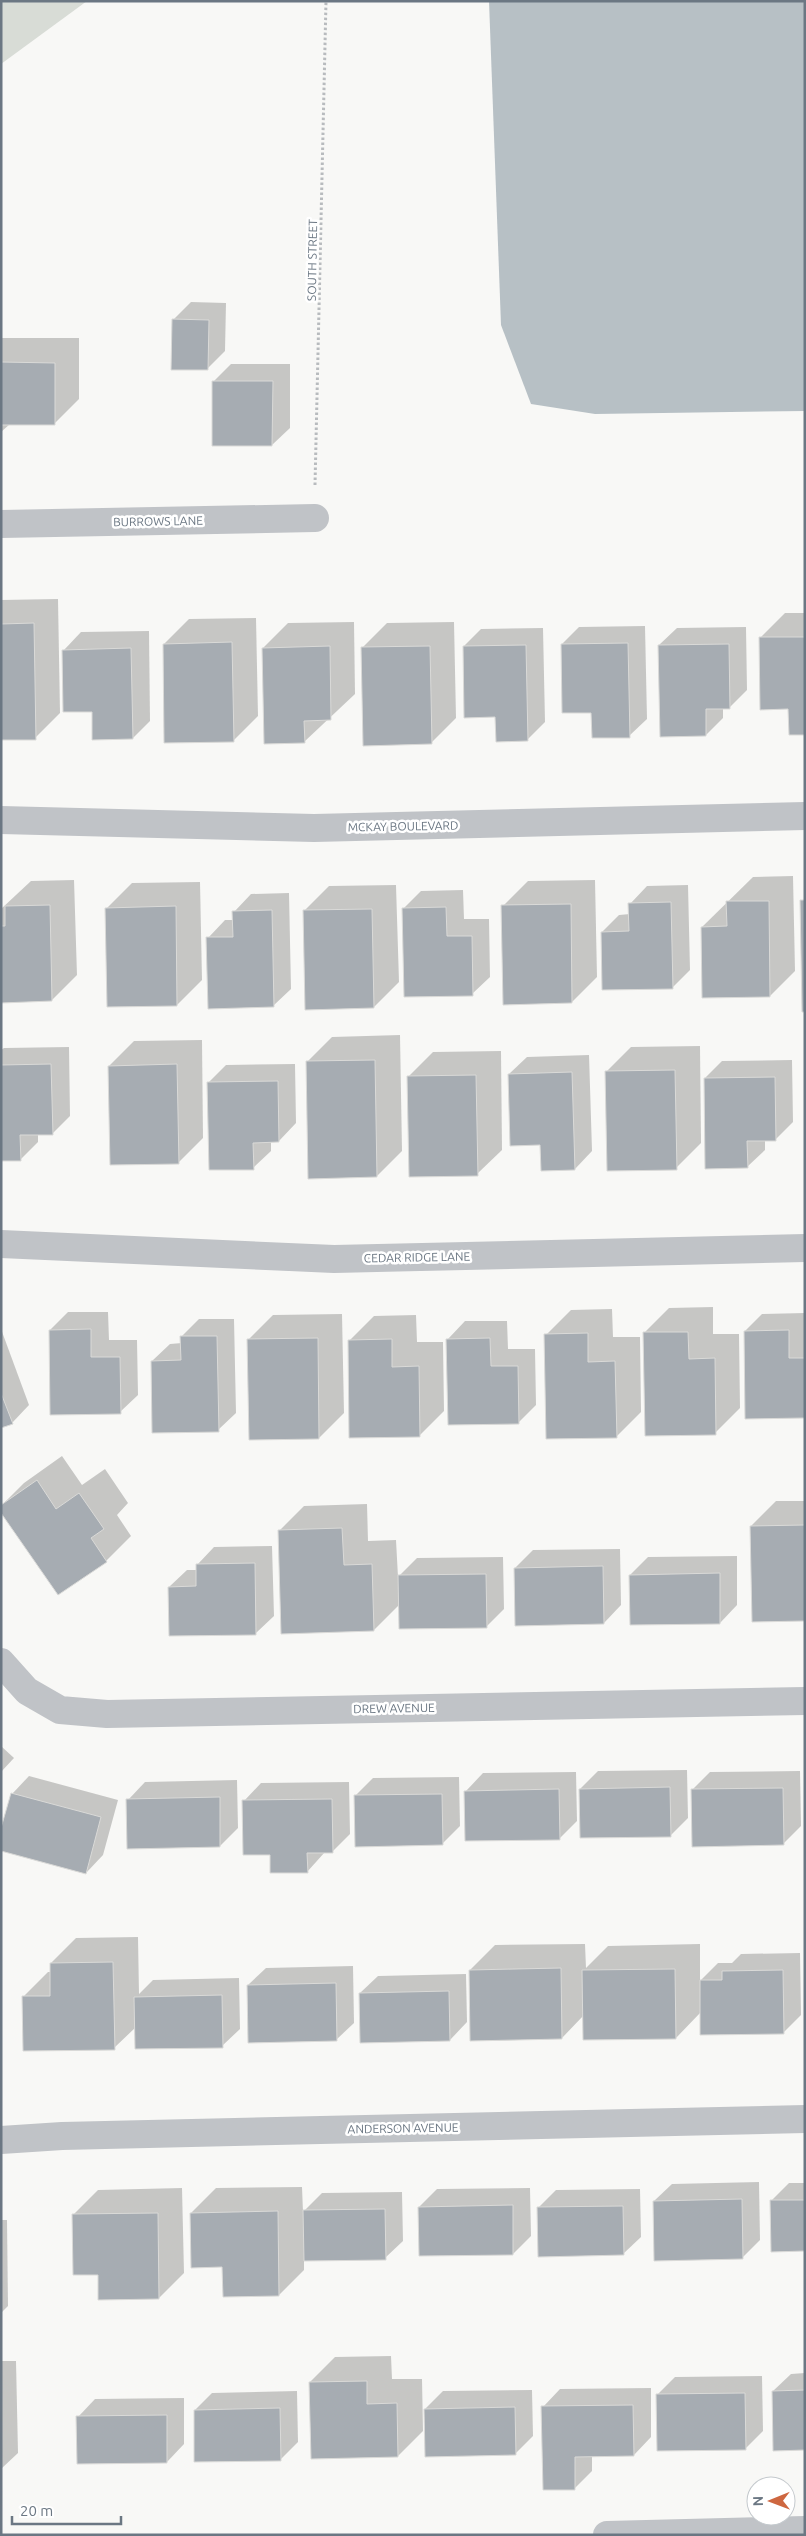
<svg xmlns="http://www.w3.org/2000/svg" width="806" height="2536" font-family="Ubuntu,sans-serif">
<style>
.green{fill:#d8dcd6}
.water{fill:#b7c0c5}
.shadow{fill:#0003}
.building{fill:#a6acb2;stroke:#dadad8}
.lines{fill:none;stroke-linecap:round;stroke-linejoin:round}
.path{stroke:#b8bbbe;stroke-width:3;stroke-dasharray:2.5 2.5;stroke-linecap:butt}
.minor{stroke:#c0c3c7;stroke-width:28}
.labels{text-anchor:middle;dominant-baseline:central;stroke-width:5;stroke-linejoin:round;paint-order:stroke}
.street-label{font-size:12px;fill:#6b7783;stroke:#fff}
</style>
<rect width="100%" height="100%" fill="#f8f8f6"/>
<!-- green -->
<path class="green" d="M1,1H87L1,64Z"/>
<!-- water -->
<path class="water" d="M489,1H805V411L595,414L531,404L501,325Z"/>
<!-- shadow -->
<g class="shadow">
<path d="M191,302L226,303L225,351L207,369L173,320Z"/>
<path d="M1,338H79V399L54,424H10L1,432Z"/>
<path d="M231,364H290V428L272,445L214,381Z"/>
<path d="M58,599L60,713L35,738L1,739V600Z"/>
<path d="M785,613H805V733L789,708L760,638Z"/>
<path d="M256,618L258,716L233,741L164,644L189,619Z"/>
<path d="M354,622L355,694L304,742L263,648L288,623Z"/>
<path d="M454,622L456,718L431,743L362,648L387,623Z"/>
<path d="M645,626L647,719L629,736L593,712L562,644L579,627Z"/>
<path d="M746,627L747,690L729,708H723V718L706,735L659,645L677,628Z"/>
<path d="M543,628L545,722L527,740L496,716L464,646L481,629Z"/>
<path d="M149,631L150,721L133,738L93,710L64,650L81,632Z"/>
<path d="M793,876L795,971L770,996L702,927L753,877Z"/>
<path d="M74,880L77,975L52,1000L1,1001V909L31,881Z"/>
<path d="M595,880L597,977L572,1002L503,906L528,881Z"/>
<path d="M200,882L202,980L177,1005L107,908L132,883Z"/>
<path d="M396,885L399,982L374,1007L304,911L329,886Z"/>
<path d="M688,885L690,970L672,988L602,932L619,915L630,914V904L647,886Z"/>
<path d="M463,890L464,919H489L490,977L472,994L403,909L421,891Z"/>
<path d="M289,893L291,989L273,1006L208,938L225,920H234V912L251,894Z"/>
<path d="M400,1035L402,1151L377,1176L307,1062L332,1037Z"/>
<path d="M202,1040L203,1138L178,1163L109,1066L134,1041Z"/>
<path d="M700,1046L701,1143L676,1168L606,1072L631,1047Z"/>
<path d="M69,1047L70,1116L52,1134H38V1142L20,1160H1V1050L4,1048Z"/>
<path d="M501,1051L502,1150L477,1174L408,1077L433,1052Z"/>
<path d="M589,1055L592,1151L575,1169L541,1144L509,1074L527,1057Z"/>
<path d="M792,1060L793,1122L775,1140H765V1150L747,1167L705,1078L722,1061Z"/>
<path d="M295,1064L296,1123L279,1141H271V1151L253,1168L208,1083L226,1065Z"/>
<path d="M713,1307V1334H739L740,1408L715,1433L644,1333L669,1308Z"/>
<path d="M612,1309L613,1337H640L641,1412L616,1437L546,1335L571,1310Z"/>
<path d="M68,1312H108L109,1340H137L138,1395L120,1412L50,1330Z"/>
<path d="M805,1313V1416L745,1331L762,1314Z"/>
<path d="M342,1314L344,1413L319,1438L248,1340L273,1315Z"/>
<path d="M416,1315L417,1342H443L444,1411L419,1436L349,1341L374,1316Z"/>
<path d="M199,1319H234L236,1413L218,1430L152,1361L170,1344L182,1343L181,1337Z"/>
<path d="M465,1321H507L508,1349H535L536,1405L518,1423L448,1339Z"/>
<path d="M1,1329L29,1405L12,1423L1,1427Z"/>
<path d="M62,1456L82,1485L105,1469L128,1503L117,1515L131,1536L106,1561L59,1593L1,1506L24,1483Z"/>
<path d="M776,1501H805V1620L751,1526Z"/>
<path d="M367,1504L368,1541L396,1540L398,1577L417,1558L503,1557L504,1609L486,1627L400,1604L374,1630L279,1531L304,1506Z"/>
<path d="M272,1546L274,1616L256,1633L169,1587L187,1570H197V1565L214,1547Z"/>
<path d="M620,1549L621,1605L604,1623L515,1568L533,1550Z"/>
<path d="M737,1556V1605L720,1623L630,1575L648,1557Z"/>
<path d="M1,1746L14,1758L1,1772Z"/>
<path d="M687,1770L688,1818L670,1836L580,1789L598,1771Z"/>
<path d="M800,1771L801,1826L783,1844L692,1790L710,1772Z"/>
<path d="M576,1772L577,1821L559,1839L466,1791L483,1773Z"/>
<path d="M29,1776L118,1800L103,1855L86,1873L12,1794Z"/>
<path d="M459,1777L460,1826L442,1844L355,1796L373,1778Z"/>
<path d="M237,1780L238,1828L220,1846L128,1800L145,1782Z"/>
<path d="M349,1782L350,1834L332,1852H325L307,1872L271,1854L244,1801L261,1783Z"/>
<path d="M138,1937L139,1994L153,1980L239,1978L240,2029L222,2046L136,2027L114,2048L23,1997L48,1972H51V1963L76,1938Z"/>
<path d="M585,1944L586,1968L608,1946L700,1944V1981L718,1963H732L741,1954L800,1953L801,2015L784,2032L701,2012L676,2038L584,2015L562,2038L470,1970L495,1945Z"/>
<path d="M353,1966L354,2023L336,2040L248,1985L266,1968Z"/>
<path d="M466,1974L467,2022L450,2040L360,1993L378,1976Z"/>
<path d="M759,2182L760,2240L742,2258L654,2201L672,2184Z"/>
<path d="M789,2183H805V2250L771,2201Z"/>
<path d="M302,2187L303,2212L322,2193L402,2192L403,2241L385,2258L304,2260V2270L279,2295L224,2266L191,2213L216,2188Z"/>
<path d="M182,2188L184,2273L159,2298L99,2273L73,2215L98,2190Z"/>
<path d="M530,2188L531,2236L513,2254L419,2207L437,2189Z"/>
<path d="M640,2189L641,2237L623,2254L538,2208L556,2190Z"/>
<path d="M1,2220H7L8,2306L1,2313Z"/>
<path d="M391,2356L392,2379H422L423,2431L398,2456L310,2382L335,2357Z"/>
<path d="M1,2361H16L18,2453L1,2469Z"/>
<path d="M805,2373V2449L773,2391L791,2374Z"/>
<path d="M762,2376L763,2431L746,2448L657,2395L675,2377Z"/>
<path d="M651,2388V2437L634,2455L592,2456V2471L575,2488L543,2407L560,2389Z"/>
<path d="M532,2390L533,2436L515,2454L425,2409L443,2391Z"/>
<path d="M297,2391L298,2442L280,2460L195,2410L212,2393Z"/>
<path d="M184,2398V2444L167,2462L78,2417L95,2399Z"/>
</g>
<!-- building -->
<g class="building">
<path d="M172,319L209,320L208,370H171Z"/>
<path d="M1,362L55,363V425H1Z"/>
<path d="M212,381H273L272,446H212Z"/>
<path d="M34,623L36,740H1V624Z"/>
<path d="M759,637H805V735H789L788,709L760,710Z"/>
<path d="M232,642L234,742L164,743L163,644Z"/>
<path d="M628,643L630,738H592L591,713H562L561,644Z"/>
<path d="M729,644L730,709H706V736L660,737L658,645Z"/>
<path d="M526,645L528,741L496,742L495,717L464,718L463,646Z"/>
<path d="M330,646L331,720L304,721L305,743L264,744L262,648Z"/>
<path d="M430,646L432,744L363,746L361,647Z"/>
<path d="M131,648L133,739L92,740V712H63L62,650Z"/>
<path d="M800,900H805V1012H802Z"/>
<path d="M726,901H769L770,997L702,998L701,927L727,926Z"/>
<path d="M671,902L673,989L602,990L601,932L629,931L628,903Z"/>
<path d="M571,904L572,1003L503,1005L501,905Z"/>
<path d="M50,905L52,1001L1,1003V926H5V906Z"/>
<path d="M176,906L177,1006L107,1007L105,908Z"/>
<path d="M446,907L447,936H472L473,996L404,997L402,908Z"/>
<path d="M372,909L374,1008L305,1010L303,910Z"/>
<path d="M272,910L274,1007L208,1009L206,937H233L232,911Z"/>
<path d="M375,1060L377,1177L308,1179L306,1061Z"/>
<path d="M51,1064L53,1135H20L21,1161H1V1065Z"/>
<path d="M177,1064L179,1164L110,1165L108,1066Z"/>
<path d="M675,1070L677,1170L607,1171L605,1071Z"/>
<path d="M572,1072L575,1170L541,1171L540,1145L510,1146L508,1074Z"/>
<path d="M476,1075L478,1176L409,1177L407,1076Z"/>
<path d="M775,1077L776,1141H747L748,1168L705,1169L704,1078Z"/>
<path d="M278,1081L279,1142L253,1143L254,1170H209L207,1082Z"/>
<path d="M91,1329V1357H120L121,1414L50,1415L49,1330Z"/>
<path d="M789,1330V1358H805V1418L745,1419L744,1331Z"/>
<path d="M643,1332H688L689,1359L715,1358L716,1435L645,1436Z"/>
<path d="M588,1333V1362L615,1361L617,1438L546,1439L544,1334Z"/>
<path d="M180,1336H217L219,1432L152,1433L151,1361L181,1360Z"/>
<path d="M318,1338L319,1439L249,1440L247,1339Z"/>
<path d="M490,1338L491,1366H518L519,1424L448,1425L446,1339Z"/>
<path d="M392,1339V1367L419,1366L420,1437L349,1438L348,1340Z"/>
<path d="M1,1393L13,1424L1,1428Z"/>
<path d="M37,1480L56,1509L79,1493L104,1529L91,1538L107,1562L58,1595L1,1513V1505Z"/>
<path d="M805,1525V1621L752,1622L750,1526Z"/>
<path d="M342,1528L344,1565L372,1564L374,1631L281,1634L278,1530Z"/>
<path d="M255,1563L256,1635L169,1636L168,1587L196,1586V1564Z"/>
<path d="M603,1566L604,1624L515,1626L514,1568Z"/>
<path d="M720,1573V1624L630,1625L629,1575Z"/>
<path d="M486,1574L487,1628L399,1629L398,1575Z"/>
<path d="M670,1787L671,1837L580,1838L579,1789Z"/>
<path d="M783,1788L784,1845L692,1847L691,1789Z"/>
<path d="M559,1789L560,1840L465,1841L464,1791Z"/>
<path d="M11,1793L101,1817L86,1874L1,1851V1828Z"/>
<path d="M442,1794L443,1845L355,1847L354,1795Z"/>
<path d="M220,1797V1847L127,1849L126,1799Z"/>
<path d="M332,1799L333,1853H307L308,1873H270V1855H243L242,1800Z"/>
<path d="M113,1962L115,2050L23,2051L22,1996H50V1963Z"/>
<path d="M561,1968L562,2039L470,2041L469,1970Z"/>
<path d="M675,1969L676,2039L583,2040L582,1970Z"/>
<path d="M783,1970L784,2034L700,2035V1980H722V1971Z"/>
<path d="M336,1983L337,2041L248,2043L247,1985Z"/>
<path d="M449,1991L450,2041L360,2043L359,1993Z"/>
<path d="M222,1995L223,2048L135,2049L134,1997Z"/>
<path d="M742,2199L743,2259L654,2261L653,2201Z"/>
<path d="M770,2200H805V2251L771,2252Z"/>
<path d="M513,2205V2255L419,2256L418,2207Z"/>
<path d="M623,2206L624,2255L538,2257L537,2207Z"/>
<path d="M385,2209L386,2260L304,2261L303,2210Z"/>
<path d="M278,2211L279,2296L223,2297L222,2267L191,2268L190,2213Z"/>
<path d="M158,2213L159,2299L98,2300V2275H73L72,2214Z"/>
<path d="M367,2381V2404L397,2403L398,2457L311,2459L309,2382Z"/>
<path d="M805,2390V2450L773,2451L772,2391Z"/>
<path d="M745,2393L746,2450L657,2451L656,2394Z"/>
<path d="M633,2405L634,2456L575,2457V2490H543L541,2406Z"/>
<path d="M515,2407L516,2455L425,2457L424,2409Z"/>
<path d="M280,2408L281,2461L194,2462V2410Z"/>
<path d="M167,2415V2463L77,2464L76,2416Z"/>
</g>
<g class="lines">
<!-- path -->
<path class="path" d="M315,485L326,1"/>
<!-- minor -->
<g class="minor">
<path d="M1,524L315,518"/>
<path d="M1,820L314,828L805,816"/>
<path d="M1,1244L334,1259L805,1248"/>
<path d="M1,1662L27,1691L60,1710L107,1714L805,1701"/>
<path d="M1,2140L62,2136L805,2119"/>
<path d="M607,2535L805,2530"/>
</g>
</g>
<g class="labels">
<!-- street labels -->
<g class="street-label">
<text transform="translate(312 260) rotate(-89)">SOUTH STREET</text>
<text transform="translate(158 521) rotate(-1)">BURROWS LANE</text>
<text transform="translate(403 826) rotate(-1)">MCKAY BOULEVARD</text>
<text transform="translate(417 1257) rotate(-1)">CEDAR RIDGE LANE</text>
<text transform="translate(394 1708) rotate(-1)">DREW AVENUE</text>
<text transform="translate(403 2128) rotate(-1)">ANDERSON AVENUE</text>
</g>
</g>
<!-- border -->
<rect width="806" height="2536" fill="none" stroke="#6b7783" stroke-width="5"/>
<!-- north arrow -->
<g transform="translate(771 2501) rotate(269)"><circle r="24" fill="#ffffff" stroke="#c4c9cd"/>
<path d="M0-4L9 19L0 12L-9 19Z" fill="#ce6740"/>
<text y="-8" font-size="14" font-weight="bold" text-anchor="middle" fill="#6b7783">N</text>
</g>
<!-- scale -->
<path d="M12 2516v8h109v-8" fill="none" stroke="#6b7783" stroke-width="2.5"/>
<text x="20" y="2516" font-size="15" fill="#6b7783" stroke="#ffffff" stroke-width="4" paint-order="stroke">20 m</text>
</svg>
